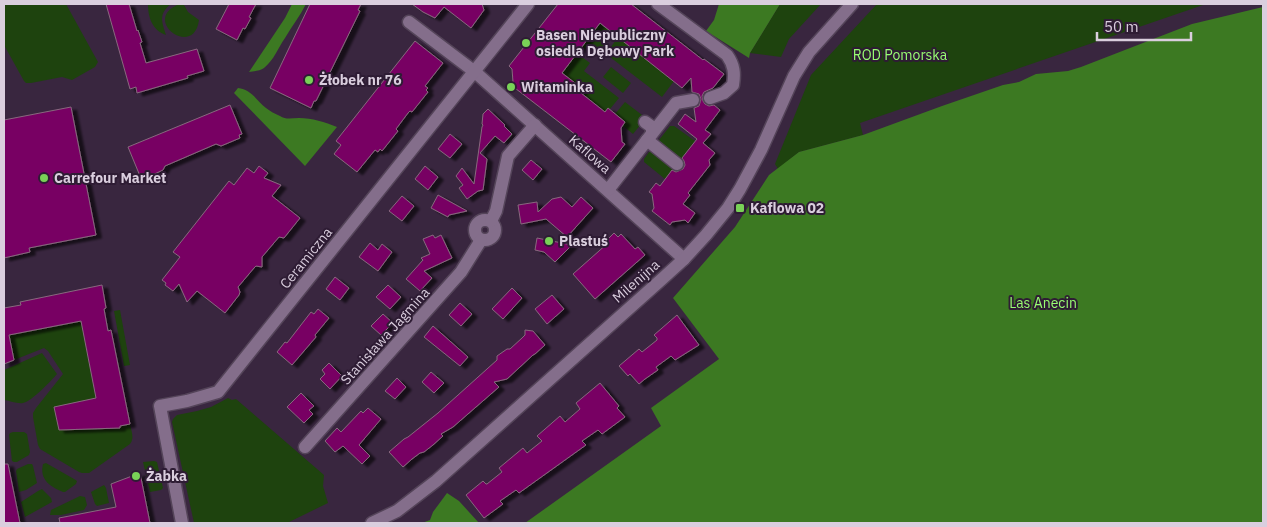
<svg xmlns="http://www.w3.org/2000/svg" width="1267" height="527" font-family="'IBM Plex Sans',sans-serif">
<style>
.green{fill:#1e430e}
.forest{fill:#3c7922}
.building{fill:#780264;stroke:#88687e;filter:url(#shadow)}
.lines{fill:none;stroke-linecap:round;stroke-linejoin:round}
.minor-casing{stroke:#544459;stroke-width:15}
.minor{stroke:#846e8b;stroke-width:12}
.poi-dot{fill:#79d157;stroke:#2e1c34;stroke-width:2}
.labels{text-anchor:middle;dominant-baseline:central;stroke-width:4;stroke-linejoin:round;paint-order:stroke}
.poi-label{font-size:14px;font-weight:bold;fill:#dacede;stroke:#2e1c34;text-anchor:start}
.park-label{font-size:14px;fill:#98fd72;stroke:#2e1c34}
.street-label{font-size:14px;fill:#dacede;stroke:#2e1c34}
</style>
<defs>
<filter id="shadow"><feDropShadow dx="5.5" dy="3" stdDeviation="1" flood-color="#0009"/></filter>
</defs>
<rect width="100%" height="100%" fill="#39263f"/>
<!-- green -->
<g class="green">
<path d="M4,4H66L98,62L95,67L72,80L62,77L31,83H26L24,81L4,45Z"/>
<path d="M148,4H171C158,14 162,22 166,35C152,30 148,17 148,4Z"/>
<path d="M780,4H821L789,39L781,57L750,53Z"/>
<path d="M877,4H1206L860,123L863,135L799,152L778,169L775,164L811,75Z"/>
<path d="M177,5H184L188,12L199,20C194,59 142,21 177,5Z"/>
<path d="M600,23L613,33L595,56L580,45Z"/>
<path d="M618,37L674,81L662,97L606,54Z"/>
<path d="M575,52L590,63L584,71L619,98L610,109L608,108L605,112L581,93L583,89L562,73Z"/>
<path d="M611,67L631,83L623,93L603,77Z"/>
<path d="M625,102L646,118L633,134L623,126L625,122L615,114Z"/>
<path d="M670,126H674L695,141L681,159L662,145L659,140Z"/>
<path d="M649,152H653L675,167L665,179L644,162V159Z"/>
<path d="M120,310L130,365L124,366L114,311Z"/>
<path d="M81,321L96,399L54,407L59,429L120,428V426L130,424C131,431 135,438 130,444L89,473H82L79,472L40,449L38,445L33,417V413L36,408L63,374L48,351L44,348L14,360L9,335Z"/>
<path d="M42,353L57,374C52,380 31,402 23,403C18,404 10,401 4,400V370Z"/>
<path d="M228,398L232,400L236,399L324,475L323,486L328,503L287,523H194L172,422L173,419L177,415L197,411L211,407Z"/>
<path d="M13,432H24L27,434L30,452L29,455L17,462H14L12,461L9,435L10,433Z"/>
<path d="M154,461L157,462L163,488L161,490L150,492L143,462Z"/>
<path d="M46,463L74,479L77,481L76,484L65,492H63C51,487 39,480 43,464Z"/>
<path d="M28,464H32L33,466L37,483L26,490L19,492L16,471L17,469Z"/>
<path d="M104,485L106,488L109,503L97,506L95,504L91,492Z"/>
<path d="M42,489L51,498L52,502L25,517L21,502L38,491Z"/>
<path d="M80,496L85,497L87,505L84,510L61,515H50L51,510Z"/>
</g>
<!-- forest -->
<g class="forest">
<path d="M292,4H306C300,16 292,26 285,38C278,48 274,60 264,68C260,71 254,71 249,72L285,18Z"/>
<path d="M719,4H780L750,53L749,58L706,31L714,20Z"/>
<path d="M1263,7V523H525L661,426L651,408L719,359L673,298L735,227L769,175L799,152L863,135L942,106L1003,85L1019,82L1036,74L1068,71L1081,67L1192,24Z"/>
<path d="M238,88C251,89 256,100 266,108C270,111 275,114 280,116C286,120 292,118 299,118C312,118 325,122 337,127L305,166L234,93Z"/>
<path d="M447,493L459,501L479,523H422L430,520L433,512Z"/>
</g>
<!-- building -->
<g class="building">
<path d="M106,4H129L137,31L138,30L142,42L140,43L146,63L197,49L204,71L187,76L188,78L137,93L136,87L130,89Z"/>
<path d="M229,4H256L249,17L251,18L245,29L243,28L237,40L216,29Z"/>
<path d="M310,4H361L358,10L360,11L316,101H314L311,108L270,88Z"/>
<path d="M412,4H482L484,10L471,28L444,7L435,18L423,12Z"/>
<path d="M558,4H631L703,60L704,59L724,74L713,88L704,92L702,96L703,101L705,104L709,106L714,105L720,110L705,130L711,134L703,143L715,153L709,160L710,165L688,193L690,195L683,204L695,213L688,223L685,220L672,222L670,225L652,211L654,208L652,194L649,192L656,183L660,186L672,170L676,172L683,169L685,165L684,161L682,158L697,139L678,124L685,114L696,122L694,108L699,106L701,99L699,94L692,92L691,78L682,88L600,23L562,73L583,89L581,93L605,112L608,108L625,122L621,128L622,142L625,144L611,162L511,85L513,82L512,69L509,66Z"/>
<path d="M415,41L443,63L425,86L428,88L426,90L428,92L412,112L410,111L408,113L396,129L398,131L382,151L380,149L378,152L375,150L357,172L334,154L341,145L336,141Z"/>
<path d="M230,105L242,134L239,135L240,138L221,146L216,144L165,166L163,170L144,179L142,175L140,176L128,147Z"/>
<path d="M71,107L96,235L29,248L30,252L4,258V120Z"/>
<path d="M488,109L505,125L504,126L512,134L504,143L495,136L480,153L487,159L483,190L478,191L467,199L459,188L463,185L456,176L462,168L474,184L482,127L483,125L482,124L483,114Z"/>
<path d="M450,134L462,144L450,158L438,149Z"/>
<path d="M531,160L542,169L533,180L522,170Z"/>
<path d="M259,166L268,173L264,178L281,185L272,196L300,218L284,238L279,237L262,257V267L256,266L254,268L238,287L240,292L239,295L225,313L197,291L187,302L179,284L173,291L165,285L166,283L162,280L180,257L173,252L229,181L234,185L247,168L254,173Z"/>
<path d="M425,166L438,177L428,190L415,179Z"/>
<path d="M438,195L467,211L449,215L448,217L431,208Z"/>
<path d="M402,196L414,206L402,221L389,211Z"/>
<path d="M561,197L572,207L581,197L593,208L567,237L546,219L521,224L518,205L537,202L538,212L552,199Z"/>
<path d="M614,233L618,237L621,234L635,249L638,247L645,255L595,299L573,274L608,243L606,241Z"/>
<path d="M433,235L435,238L441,235L452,258L424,271L432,278L420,291L406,279L423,260L421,258L430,254L423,239Z"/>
<path d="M537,238L572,245L555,262L544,252L535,250Z"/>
<path d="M370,243L378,250L382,244L392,252L378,271L359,257Z"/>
<path d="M335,277L349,288L340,300L326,289Z"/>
<path d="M102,285L106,308L104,309L108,331L111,330L130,424L120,426V428L59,430L54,407L96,398L81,321L9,335L14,360L4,364V308L21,305L20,302Z"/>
<path d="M388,285L401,297L390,309L376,297Z"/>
<path d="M512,288L522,298L503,319L492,309Z"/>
<path d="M552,295L564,309L547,324L535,309Z"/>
<path d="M460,303L472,314L461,326L449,315Z"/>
<path d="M318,309L329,318L315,335L316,337L292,365L277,352L285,342L287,343L311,312L314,314Z"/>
<path d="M383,314L393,323L381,335L371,326Z"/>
<path d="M677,315L699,345L675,360L671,356L656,367L658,370L645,379L639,384L630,374L628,376L619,366L639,349L642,352L657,340V338L654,335Z"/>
<path d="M433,326L468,357L460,366L424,337Z"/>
<path d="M525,330L533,331L545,345L535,354L533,355L507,379L494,382L499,387L453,427L441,434L443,436L433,445L424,452L420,453L412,459L403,467L389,452L404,439L408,437L438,413L497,360V356L507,349H510L522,338L525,335Z"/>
<path d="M329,363L342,376L330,389L320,379L325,374L322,370Z"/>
<path d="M431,372L444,383L434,393L422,382Z"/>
<path d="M397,378L406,387L395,399L385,391Z"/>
<path d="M600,383L619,406L617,408L625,417L602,434L598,430L582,441L586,445L519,493L516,490L500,501L503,504L484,518L466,495L483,481L486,484H487L502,472L499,468L523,448L527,453L542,441L537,436L560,416L565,422L580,409L576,403Z"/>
<path d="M301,393L314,406L309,410L313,414L304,423L287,407Z"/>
<path d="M368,408L381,419L359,445L370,456L362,464L343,446L335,452L325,441L337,428L341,432L361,411L363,413Z"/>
<path d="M4,464H8L20,523H4Z"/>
<path d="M140,473L150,523H60L59,518L116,507L111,484Z"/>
</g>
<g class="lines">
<!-- minor casing -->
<g class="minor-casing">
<g id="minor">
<path d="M658,4L727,55C734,65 735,73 733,85L724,93L710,98"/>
<path d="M409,22L475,72L684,259"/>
<path d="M645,122L652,127V133"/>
<path d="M647,140L677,164"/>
<path d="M608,190L676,103L693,100"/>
<circle cx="485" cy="230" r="10"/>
<path d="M491,221L496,211L508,156L535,125"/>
<path d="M305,447L461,272L481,240"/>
<path d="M182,523L160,406L187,401L218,392L528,4"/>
<path d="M372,523L397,511L436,481L662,279L684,259L706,235L728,208L740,189L761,150L794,76L809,52L852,4"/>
</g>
</g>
<!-- minor -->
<use href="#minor" class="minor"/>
</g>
<!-- markers -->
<g class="poi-dot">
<circle cx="526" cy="43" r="5"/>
<circle cx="309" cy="80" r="5"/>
<circle cx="511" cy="87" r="5"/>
<circle cx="44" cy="178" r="5"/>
<rect x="735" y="203" width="10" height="10" rx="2.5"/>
<circle cx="549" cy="241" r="5"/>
<circle cx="136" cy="476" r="5"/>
</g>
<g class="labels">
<!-- poi labels -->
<g class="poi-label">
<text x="536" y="35">Basen Niepubliczny<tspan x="536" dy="16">osiedla Dębowy Park</tspan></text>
<text x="319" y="80">Żłobek nr 76</text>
<text x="521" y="87">Witaminka</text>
<text x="54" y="178">Carrefour Market</text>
<text x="750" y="208">Kaflowa 02</text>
<text x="559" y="241">Plastuś</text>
<text x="146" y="476">Żabka</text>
</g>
<!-- park labels -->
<g class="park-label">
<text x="900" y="55">ROD Pomorska</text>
<text x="1043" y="303">Las Anecin</text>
</g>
<!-- street labels -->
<g class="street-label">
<text transform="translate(590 154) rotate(41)">Kaflowa</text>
<text transform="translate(306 258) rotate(-51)">Ceramiczna</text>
<text transform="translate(636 281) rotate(-41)">Milenijna</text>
<text transform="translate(385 336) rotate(-48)">Stanisława Jagmina</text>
</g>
</g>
<!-- border -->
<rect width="1267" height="527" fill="none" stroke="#dacede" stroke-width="10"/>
<!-- scale -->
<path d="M1097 32v8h94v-8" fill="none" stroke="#dacede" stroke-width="2.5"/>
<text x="1104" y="32" font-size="15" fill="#dacede" stroke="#2e1c34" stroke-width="4" paint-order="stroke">50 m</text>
</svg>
